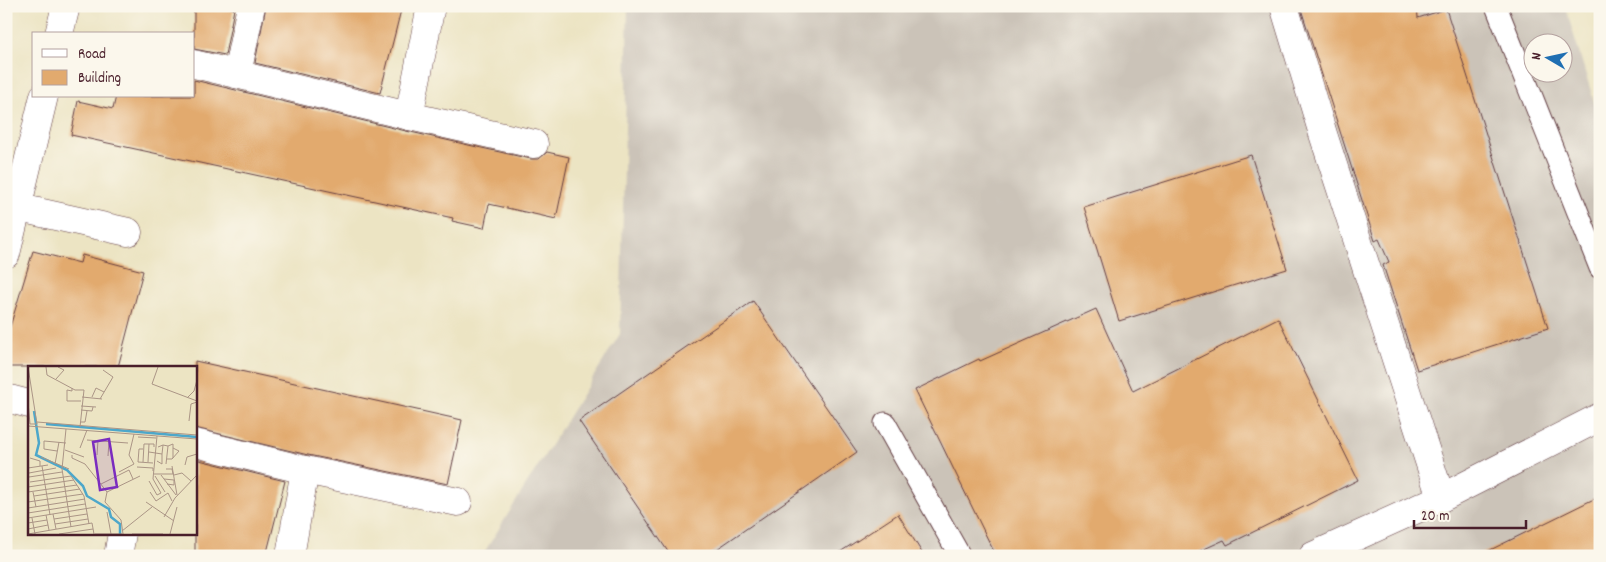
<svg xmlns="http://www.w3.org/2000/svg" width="1606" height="562" font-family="Dekko,sans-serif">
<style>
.industrial{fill:#cbc3b8;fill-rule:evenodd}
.building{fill:#e2aa6e}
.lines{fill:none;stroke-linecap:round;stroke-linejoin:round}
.lane-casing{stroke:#623d42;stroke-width:23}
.street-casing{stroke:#623d42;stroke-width:29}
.lane{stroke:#fff;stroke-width:21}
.street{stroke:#fff;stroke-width:28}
.inset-river{fill:none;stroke:#4da7ca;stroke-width:2.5}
.inset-road{fill:none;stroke:#ab9586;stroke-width:1}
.view{fill:#7b2cbf;fill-opacity:0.15;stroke:#7b2cbf;stroke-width:2.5}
.inset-edge{fill:none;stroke:#4a1f2b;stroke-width:2.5}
</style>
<rect width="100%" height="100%" fill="#fbf7ec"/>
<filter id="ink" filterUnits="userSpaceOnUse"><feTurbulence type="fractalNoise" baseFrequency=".02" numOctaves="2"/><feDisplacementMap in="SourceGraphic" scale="10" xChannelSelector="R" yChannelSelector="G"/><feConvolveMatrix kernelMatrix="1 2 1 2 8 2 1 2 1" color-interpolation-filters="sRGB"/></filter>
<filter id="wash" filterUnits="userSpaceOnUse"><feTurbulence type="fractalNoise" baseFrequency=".0096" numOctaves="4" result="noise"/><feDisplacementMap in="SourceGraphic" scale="20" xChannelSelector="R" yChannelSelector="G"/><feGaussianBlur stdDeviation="1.12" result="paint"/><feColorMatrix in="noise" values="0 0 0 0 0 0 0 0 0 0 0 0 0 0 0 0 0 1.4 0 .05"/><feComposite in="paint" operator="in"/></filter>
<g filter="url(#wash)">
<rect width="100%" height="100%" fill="#ece4c3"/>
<!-- industrial -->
<path class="industrial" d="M628,6H1565L1600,121V556H482L620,334ZM1534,42H1564V72H1534Z"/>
<g id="blocks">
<!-- building -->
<g class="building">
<path d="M194,6H225L234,9L225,55L194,49Z"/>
<path d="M266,6H402L380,93L255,63Z"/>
<path d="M1300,6H1417L1418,18L1446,9L1548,328L1417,370L1383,265L1389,262L1379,239L1375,241Z"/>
<path d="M194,80L406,131L531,159H539L547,152L569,157L556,219L489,204L484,228L452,221L453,218L71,135L78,101L113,109L116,96H194Z"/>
<path d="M1251,155L1287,269L1119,321L1084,207Z"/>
<path d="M33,251L80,263L82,255L143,271L118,367H6V340Z"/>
<path d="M753,301L857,452L707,556H671L579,421Z"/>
<path d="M1096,309L1133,391L1278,318L1358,480L1227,545L1224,540L1189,556H996L915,390L979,359L980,361Z"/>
<path d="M195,361L462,420L448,484L308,455L195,428Z"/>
<path d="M195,459L285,481L266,556H195Z"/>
<path d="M1600,496V556H1478Z"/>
<path d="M898,514L924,556H834Z"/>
</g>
</g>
</g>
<g filter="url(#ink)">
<use href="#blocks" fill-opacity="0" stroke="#623d42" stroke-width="1"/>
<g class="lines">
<!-- lane casing -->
<g class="lane-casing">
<g id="lane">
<path d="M1496,6L1600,268"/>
<path d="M885,423L960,556"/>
</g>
</g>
<!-- street casing -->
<g class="street-casing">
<g id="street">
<path d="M1284,6L1323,134L1441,498"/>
<path d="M59,34L66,6"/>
<path d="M194,64L409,116L534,144"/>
<path d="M237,74L251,6"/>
<path d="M409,116L431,6"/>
<path d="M6,205L128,232"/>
<path d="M6,254L44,96"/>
<path d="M6,398L29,404"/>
<path d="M195,443L305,470L458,502"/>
<path d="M118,556L122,533"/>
<path d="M290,556L305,470"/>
<path d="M1313,556L1441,498L1600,417"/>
</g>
</g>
<!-- lane -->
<use href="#lane" class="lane"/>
<!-- street -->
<use href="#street" class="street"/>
</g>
</g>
<!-- overview -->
<g transform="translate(28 366)">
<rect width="169" height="169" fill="#ece4c3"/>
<path class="inset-river" d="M6,45L11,77L8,89L39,104L55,120L59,130L81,143L83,151L92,158V168M18,58L169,71"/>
<path class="inset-road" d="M18,1L19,9L47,24H56L52,61M130,1L124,18L169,35M28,13L36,4L30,1M44,22V25L39,24V35H53M54,31L74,33M64,31L68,22L76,26M159,32L166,25L169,14M72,33L85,11L75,4M0,36L2,58H9L0,1M53,40L68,41M53,44L64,45L65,41M161,55L163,38L169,36M9,56L169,69M53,56H57L59,45M0,60L169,73M38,63L34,103L43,161M110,71L128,72M59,74L100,77M135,79L140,80L138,98M140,80L145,78V92M52,82L59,64M115,83H111L110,96L125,97M37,84L56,91M29,85L16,83V75L38,77M121,86L134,88L135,79L130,81M44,89V92L57,98L79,126L77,136L93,154L95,168M69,89L70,74M80,90L81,75M13,91L41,103M2,92L12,95V100M139,93H144L151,85L145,82M129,95L134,98V88M115,96L116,78H126V81M120,96L121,78M27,98L31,76M106,98L101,89L106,68M157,99L159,91L169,88M14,100L22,149M144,100L149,129M109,101L125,102V105M0,102L20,99M91,106L106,98M1,107L28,102M126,108H145L144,103H138M133,109L148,129M146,109L154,107L163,115M127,110L137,126M1,111L34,106M136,113L146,114V119L139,118M121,115L129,129L133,127L125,113L129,70M2,116L43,110L56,130L61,158M73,118L101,104L105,113M0,121L46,114M0,126L49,119M5,126L8,141M79,126L112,110M122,126L128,135L140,127L144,135M6,130L52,123M0,136L55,128M118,136L146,155M0,142L57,133M79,146L83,168M0,147L57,138M25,148L28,163M18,149L21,164M136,151L147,132L169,109M0,152L68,141M4,152L7,168M26,153L59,148M0,157L19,154M27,158L60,153M0,163L20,159M94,165L124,141M0,168L64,157L66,168M31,168L65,163M67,168H94M104,168H135M142,168L149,141"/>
<path class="view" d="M81,73L89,121L72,124L65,76Z"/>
<rect width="169" height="169" class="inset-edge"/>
</g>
<!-- margin -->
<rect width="1606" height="562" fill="none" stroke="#fbf7ec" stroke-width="25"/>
<!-- legend -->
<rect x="32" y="32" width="162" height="65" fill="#fbf7ec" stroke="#b4a19f"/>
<rect x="42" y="49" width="25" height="8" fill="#ffffff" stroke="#b4a19f"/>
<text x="78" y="58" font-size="15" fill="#4a1f2b">Road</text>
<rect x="42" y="70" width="25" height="15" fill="#e2aa6e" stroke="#b4a19f"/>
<text x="78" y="82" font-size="15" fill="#4a1f2b">Building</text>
<!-- north arrow -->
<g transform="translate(1548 58) rotate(279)"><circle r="24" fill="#fbf7ec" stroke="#b4a19f"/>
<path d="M0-4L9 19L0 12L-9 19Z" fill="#1f6fb2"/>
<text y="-8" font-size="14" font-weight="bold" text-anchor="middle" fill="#4a1f2b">N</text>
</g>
<!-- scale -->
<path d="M1414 520v8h112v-8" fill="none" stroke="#4a1f2b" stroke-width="2.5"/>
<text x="1421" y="520" font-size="15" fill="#4a1f2b" stroke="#fbf7ec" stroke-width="4" paint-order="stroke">20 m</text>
</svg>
